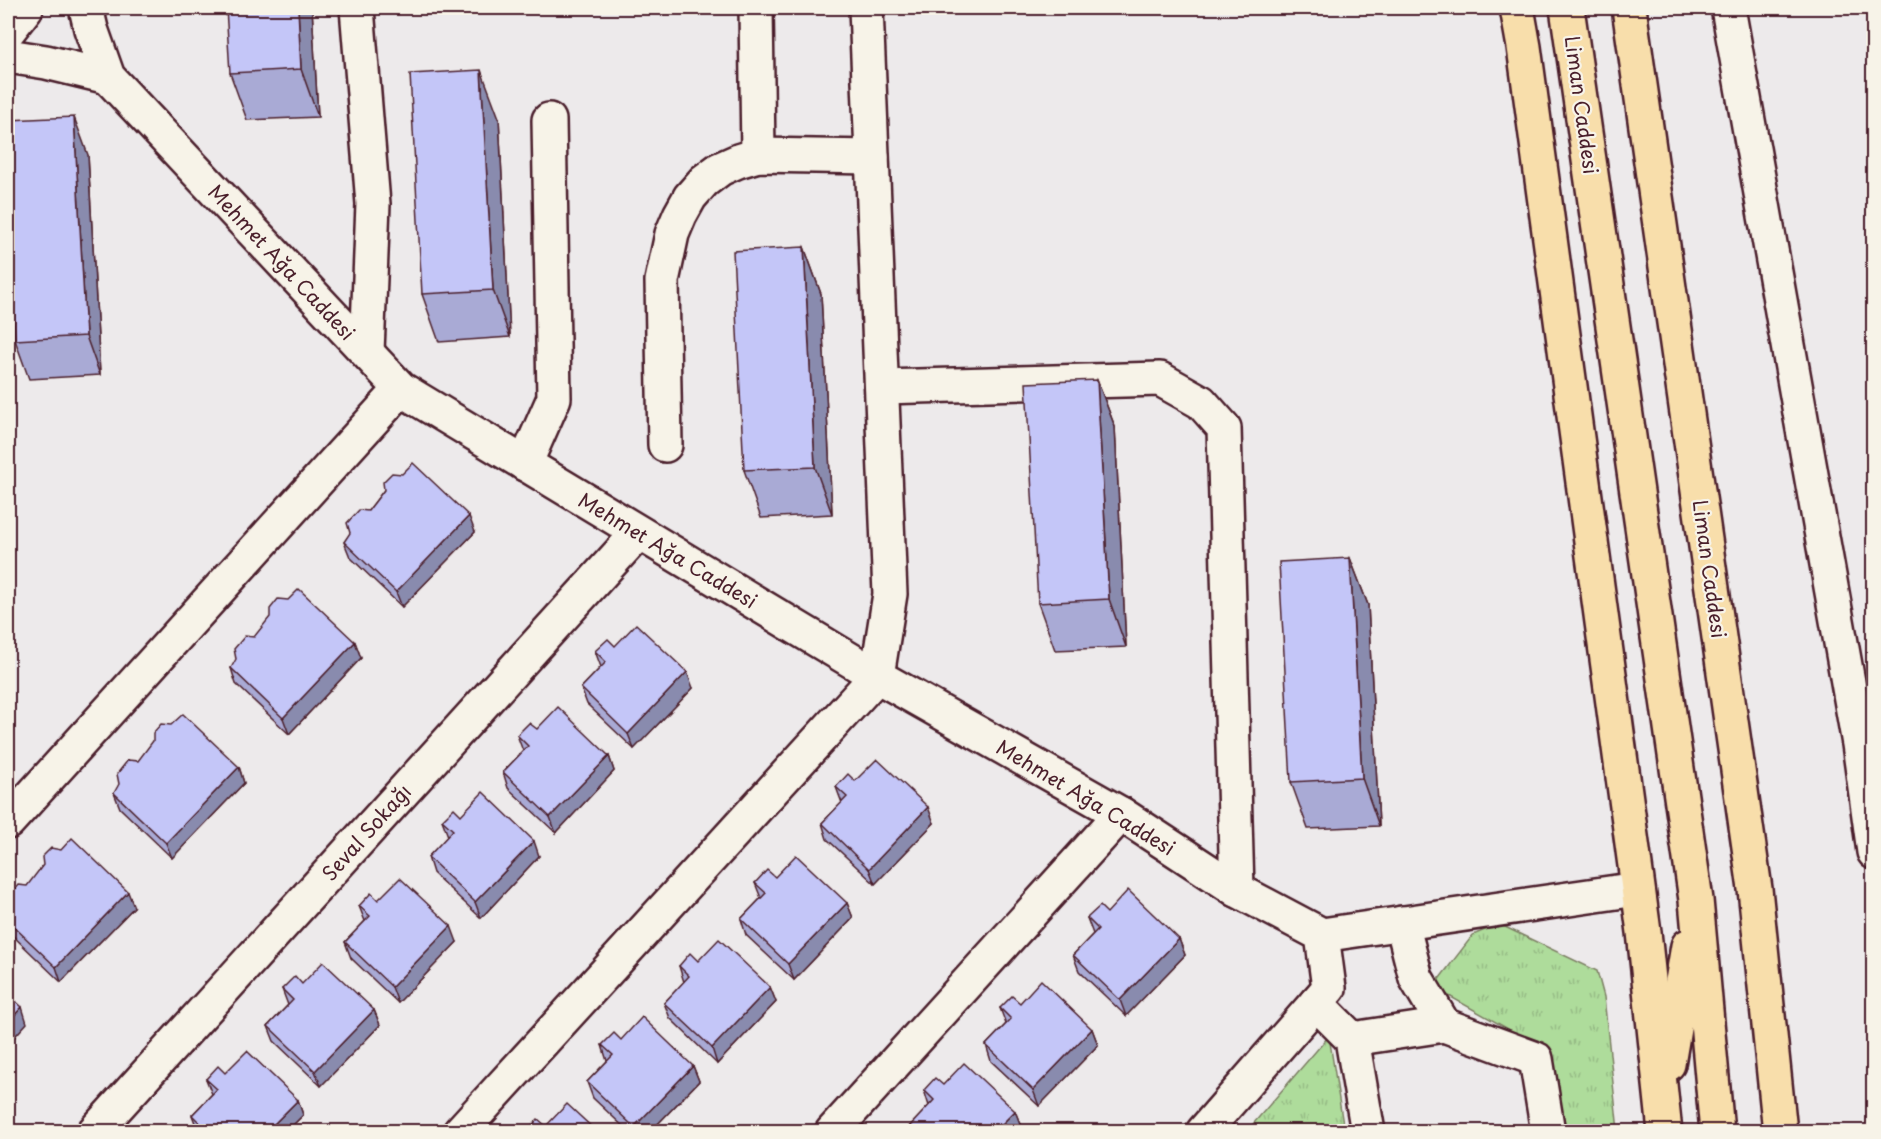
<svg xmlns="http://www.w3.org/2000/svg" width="1881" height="1139" font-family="'Playpen Sans',sans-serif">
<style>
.grass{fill:url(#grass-tufts);stroke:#7c7e63;stroke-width:1.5}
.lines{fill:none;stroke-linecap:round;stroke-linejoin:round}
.minor-casing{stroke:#4a1f2b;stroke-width:38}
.highway-casing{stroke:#4a1f2b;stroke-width:38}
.minor{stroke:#f7f3e8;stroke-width:33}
.highway{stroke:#f8deab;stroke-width:33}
.wall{fill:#a9aad5;stroke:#4a1f2b;stroke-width:1.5}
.shaded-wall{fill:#898bae;stroke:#4a1f2b;stroke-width:1.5}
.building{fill:#c4c6f8;stroke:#4a1f2b;stroke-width:1.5}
.labels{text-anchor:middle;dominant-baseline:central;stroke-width:4.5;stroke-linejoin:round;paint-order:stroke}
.street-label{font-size:20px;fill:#4a1f2b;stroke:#f7f3e8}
</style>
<defs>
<pattern id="grass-tufts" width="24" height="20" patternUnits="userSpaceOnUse" patternTransform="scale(1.5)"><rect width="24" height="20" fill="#aedc9b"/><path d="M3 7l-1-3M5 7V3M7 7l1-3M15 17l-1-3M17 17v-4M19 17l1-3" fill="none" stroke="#97bc86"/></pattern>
</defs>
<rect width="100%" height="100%" fill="#edeaeb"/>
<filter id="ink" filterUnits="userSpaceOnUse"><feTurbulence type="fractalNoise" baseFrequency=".0167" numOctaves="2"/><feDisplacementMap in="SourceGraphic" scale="12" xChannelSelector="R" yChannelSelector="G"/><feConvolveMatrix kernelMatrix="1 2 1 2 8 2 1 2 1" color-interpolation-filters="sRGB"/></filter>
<g filter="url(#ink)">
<!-- grass -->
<g class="grass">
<path d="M1499,924L1597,971L1604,997L1618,1131H1559L1544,1049L1433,987L1473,935Z"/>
<path d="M1329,1036L1344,1131H1247Z"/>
</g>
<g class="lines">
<!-- minor casing -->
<g class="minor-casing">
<g id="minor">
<path d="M86,8L91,29L108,77L401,389L877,676L1121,814L1237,890L1322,935L1329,988L1203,1132"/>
<path d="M357,8L373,204L367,352"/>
<path d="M756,8L758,155"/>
<path d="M1728,8L1859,744L1874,852"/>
<path d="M8,31L26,8"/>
<path d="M8,56L46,62L108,77"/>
<path d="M882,387L1160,379L1201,402L1224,428L1237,890"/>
<path d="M665,445L662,281L672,234L680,215L690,197L704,181L720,169L738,161L758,155L872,157"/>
<path d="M525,464L554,398L549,120"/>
<path d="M8,822L401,389"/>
<path d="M1402,923L1416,978L1444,1025L1536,1059L1548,1132"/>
<path d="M1322,935L1637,889"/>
<path d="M1316,1003L1352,1039L1368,1132"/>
<path d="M1352,1039L1444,1025"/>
<path d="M94,1132L638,533"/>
<path d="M460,1132L877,676L890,594L866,8"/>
<path d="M832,1132L1121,814"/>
</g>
</g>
<!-- highway casing -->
<g class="highway-casing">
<g id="highway">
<path d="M1517,8L1524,47L1644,932L1665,1132"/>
<path d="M1567,8L1696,900L1717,1132"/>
<path d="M1629,8L1755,889L1780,1132"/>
<path d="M1668,1064L1688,946"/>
</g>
</g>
<!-- minor -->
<use href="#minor" class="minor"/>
<!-- highway -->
<use href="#highway" class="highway"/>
</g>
<!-- wall -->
<g class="wall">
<path d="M312,8L318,117L247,120L230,73Z"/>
<path d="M499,118L510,337L439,342L422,294Z"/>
<path d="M88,155L100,375L29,379L15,340Z"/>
<path d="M804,247L821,294L832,514L761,518L744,470Z"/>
<path d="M1097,380L1115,427L1126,647L1055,650L1038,603Z"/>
<path d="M384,490L475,532L402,607L350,557L344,542Z"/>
<path d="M1350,558L1368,605L1379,826L1308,829L1291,782Z"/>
<path d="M355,642L361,658L289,734L236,684L231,668Z"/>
<path d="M615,646L693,688L634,749L587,704L581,688L601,667L595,651Z"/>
<path d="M537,729L609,756L614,771L556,833L508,788L503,772L523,751L517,735Z"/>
<path d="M239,767L244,783L172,858L120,808L114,793Z"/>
<path d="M855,781L934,823L875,884L827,839L822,823L842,803L836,787Z"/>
<path d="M461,815L539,856L481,918L433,873L428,857L448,836L442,820Z"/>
<path d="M775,877L847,903L853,918L794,980L746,935L741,919L761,898L755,883Z"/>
<path d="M378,900L457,942L398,1003L351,958L345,942L365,921L359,906Z"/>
<path d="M134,907L61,982L9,932L8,928V910Z"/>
<path d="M1107,913L1179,939L1185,955L1126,1016L1079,971L1073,955L1093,934L1087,918Z"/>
<path d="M698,961L770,987L776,1002L717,1064L670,1018L664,1003L684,982L679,966Z"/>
<path d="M302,984L374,1010L380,1025L321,1086L274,1041L268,1026L288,1005L282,989Z"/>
<path d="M1020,1003L1092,1029L1098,1045L1039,1106L991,1061L986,1045L1006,1024L1000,1008Z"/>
<path d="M621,1040L693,1066L699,1081L651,1131H628L593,1098L587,1082L607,1061L602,1045Z"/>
<path d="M206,1079L298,1100L303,1115L287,1131H198L192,1115L212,1094Z"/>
<path d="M943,1085L1015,1111L1021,1126L1016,1131H911L909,1127L929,1106L924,1090Z"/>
</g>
<!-- shaded-wall -->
<g class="shaded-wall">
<path d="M298,8H312L318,117L301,69Z"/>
<path d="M481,70L499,118L510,337L493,290Z"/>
<path d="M74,117L88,155L100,375L86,336Z"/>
<path d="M804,247L821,294L832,514L815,467Z"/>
<path d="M1097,380L1115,427L1126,647L1109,599Z"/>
<path d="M469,516L475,532L402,607L396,592Z"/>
<path d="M1350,558L1368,605L1379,826L1362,778Z"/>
<path d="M355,642L361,658L289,734L283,718Z"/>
<path d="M687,672L693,688L634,749L628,734Z"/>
<path d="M609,756L614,771L556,833L550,817Z"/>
<path d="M239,767L244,783L172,858L166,843Z"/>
<path d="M928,807L934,823L875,884L869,869Z"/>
<path d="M534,841L539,856L481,918L475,902Z"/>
<path d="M128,892L134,907L61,982L56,967Z"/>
<path d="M847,903L853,918L794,980L788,964Z"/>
<path d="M451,926L457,942L398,1003L392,987Z"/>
<path d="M1179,939L1185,955L1126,1016L1120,1000Z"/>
<path d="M770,987L776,1002L717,1064L712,1048Z"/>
<path d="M22,1007L27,1023L8,1044V1022Z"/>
<path d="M374,1010L380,1025L321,1086L315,1071Z"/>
<path d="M1092,1029L1098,1045L1039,1106L1033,1090Z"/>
<path d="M693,1066L699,1081L651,1131H636L634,1127Z"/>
<path d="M298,1100L303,1115L287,1131H267Z"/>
<path d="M1015,1111L1021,1126L1016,1131H995Z"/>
</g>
<!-- building -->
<g class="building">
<path d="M226,8H298L301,69L230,73Z"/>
<path d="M481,70L493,290L422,294L410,74Z"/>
<path d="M74,117L86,336L15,340L8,206V120Z"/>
<path d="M804,247L815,467L744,470L733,251Z"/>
<path d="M1097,380L1109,599L1038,603L1026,383Z"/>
<path d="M413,463L469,516L396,592L344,542L350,533L347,523L359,510L368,511L384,490L383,482L392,473L402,474Z"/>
<path d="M1350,558L1362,778L1291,782L1279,562Z"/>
<path d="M299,589L355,642L283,718L231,668L236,659L234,649L245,636L254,637L270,617V609L278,599L288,600Z"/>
<path d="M636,624L687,672L628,734L581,688L606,662L595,651L608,639L615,646Z"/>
<path d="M558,707L609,756L550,817L503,772L528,746L517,735L529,723L537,729Z"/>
<path d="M183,714L239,767L166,843L114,793L119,784L117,774L128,760L138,761L153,741V733L161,724L171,725Z"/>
<path d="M877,759L928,807L869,869L822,823L847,797L836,787L848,774L855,781Z"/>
<path d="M483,792L534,841L475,902L428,857L453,830L442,820L454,808L461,815Z"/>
<path d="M72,838L128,892L56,967L8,921V910L9,908L8,897L18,885L27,886L43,865L42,857L51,848L61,850Z"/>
<path d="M796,855L847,903L788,964L741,919L766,893L755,883L767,870L775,877Z"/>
<path d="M400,878L451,926L392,987L345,942L370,916L359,906L371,893L378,900Z"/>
<path d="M1128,890L1179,939L1120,1000L1073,955L1098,929L1087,918L1100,906L1107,913Z"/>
<path d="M719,939L770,987L712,1048L664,1003L689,976L679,966L690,953L698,961Z"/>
<path d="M323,962L374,1010L315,1071L268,1026L293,1000L282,989L295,976L302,984Z"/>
<path d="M1041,980L1092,1029L1033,1090L986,1045L1011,1019L1000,1008L1012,996L1020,1003Z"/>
<path d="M8,994L22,1007L8,1022Z"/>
<path d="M642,1017L693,1066L634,1127L587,1082L613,1055L602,1045L614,1033L621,1040Z"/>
<path d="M247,1051L298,1100L267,1131H208L192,1115L217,1089L206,1079L218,1066L225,1073Z"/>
<path d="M964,1063L1015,1111L995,1131H914L909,1127L934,1100L924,1090L935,1078L943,1085Z"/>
<path d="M567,1104L596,1131H527L538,1119L546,1126Z"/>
</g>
</g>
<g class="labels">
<!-- street labels -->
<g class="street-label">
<text transform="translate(1582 105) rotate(82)">Liman Caddesi</text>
<text transform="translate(282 262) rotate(47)">Mehmet Ağa Caddesi</text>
<text transform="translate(668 550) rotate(31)">Mehmet Ağa Caddesi</text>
<text transform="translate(1710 569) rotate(82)">Liman Caddesi</text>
<text transform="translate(1086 797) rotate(31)">Mehmet Ağa Caddesi</text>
<text transform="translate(366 832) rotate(-48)">Seval Sokağı</text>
</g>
</g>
<!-- margin -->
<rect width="1881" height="1139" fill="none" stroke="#f7f3e8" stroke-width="30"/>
<rect x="15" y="15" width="1851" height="1109" fill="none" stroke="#4a1f2b" stroke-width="2" filter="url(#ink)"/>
</svg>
